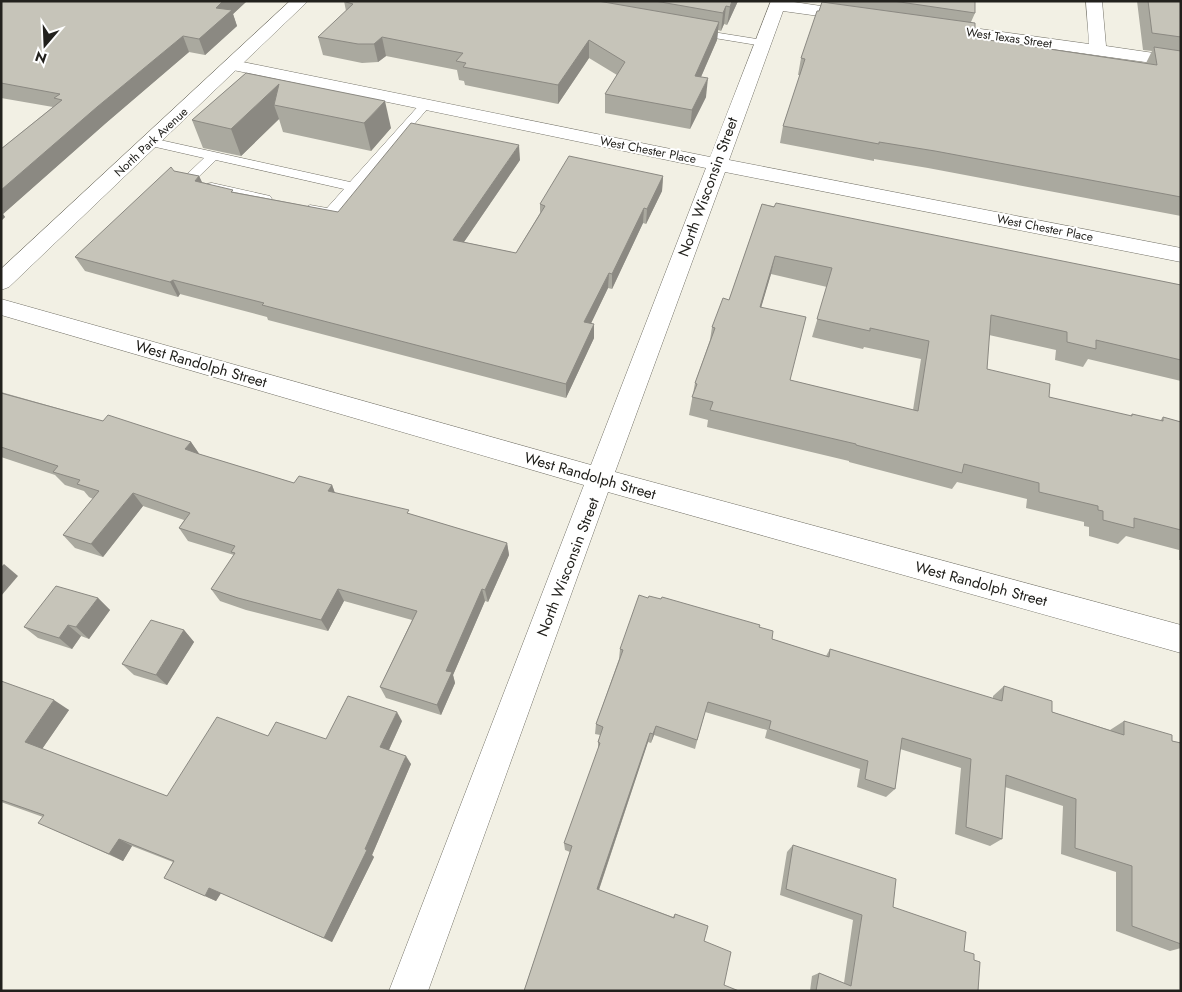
<svg xmlns="http://www.w3.org/2000/svg" width="1182" height="992" font-family="Jost,sans-serif">
<style>
.lines{fill:none;stroke-linecap:round;stroke-linejoin:round}
.service-casing{stroke:#747268;stroke-width:1}
.minor-casing{stroke:#747268;stroke-width:1}
.tertiary-casing{stroke:#747268;stroke-width:1}
.service{fill:#fff;fill-rule:evenodd}
.minor{fill:#fff;fill-rule:evenodd}
.tertiary{fill:#fff;fill-rule:evenodd}
.wall{fill:#aaa99f;fill-rule:evenodd}
.shaded-wall{fill:#8b8982}
.building{fill:#c6c4b9;stroke:#8b8982;fill-rule:evenodd}
.labels{text-anchor:middle;dominant-baseline:central;stroke-width:4;stroke-linejoin:round;paint-order:stroke}
.far-street-label{font-size:12px;fill:#22211d;stroke:#fff}
.street-label{font-size:15px;fill:#22211d;stroke:#fff}
</style>
<rect width="100%" height="100%" fill="#f2f0e4"/>
<g class="lines">
<!-- service casing -->
<g class="service-casing">
<g id="service">
<path d="M694,29L763,40L768,43L763,46L690,34L689,32L690,30Z"/>
<path d="M425,101L429,103L431,105L429,107L335,216L330,217L305,212L303,209L310,205L327,208L344,189L216,160L191,184L186,185L180,181L204,158L147,145L145,142L151,138L350,182L421,103Z"/>
<path d="M212,183L270,196L272,199L265,203L207,190L206,187L207,184Z"/>
</g>
</g>
<!-- minor casing -->
<g class="minor-casing">
<g id="minor">
<path d="M771,1H787L855,11L861,13L863,16L861,19L855,21L783,11L729,160L1181,248V262L725,172L615,472L1181,625V653L608,492L428,991H389L584,485L1,315V299L591,465L706,168L233,70L227,69L224,65L227,61L233,60L710,157Z"/>
<path d="M1086,1H1102L1106,46L1181,57V67L937,33L931,32L929,28L931,24L937,23L1089,44Z"/>
</g>
</g>
<!-- tertiary casing -->
<g class="tertiary-casing">
<path id="tertiary" d="M290,1H308L9,287L1,290V269Z"/>
</g>
<!-- service -->
<use href="#service" class="service"/>
<!-- minor -->
<use href="#minor" class="minor"/>
<!-- tertiary -->
<use href="#tertiary" class="tertiary"/>
</g>
<!-- wall -->
<g class="wall">
<path d="M1,1H247L233,14L237,26L205,55L189,52L106,123L3,214L5,217L1,221V149L53,107L1,98Z"/>
<path d="M344,1H600L608,3V1H738L727,25L724,24L721,31L718,30L717,40L701,77L706,97L690,129L605,113V94L617,75L589,58L558,104L465,85L464,81L459,80L457,70L386,56L378,62L362,63L323,55L318,37L346,11Z"/>
<path d="M824,1H975V13L971,22L975,38L1146,63L1152,51L1143,50L1137,1H1181V216L928,168L874,159V161L780,143L783,126L800,75H798L801,58Z"/>
<path d="M246,73L391,128L371,151L283,132L279,119L241,156L203,148L192,120Z"/>
<path d="M520,160L464,242L516,253L540,213V204L663,176L662,191L646,224L643,223L612,289L608,288L591,323L594,338L566,398L268,320L267,317L180,294L178,297L85,271L75,257L174,171L199,176L202,182L234,192L338,212Z"/>
<path d="M762,204L1181,285V381L1088,359L1083,367L1055,360L1056,350L989,335L987,369L1049,397L1131,416L1132,414L1160,421L1163,417L1181,422V560H1179V550L1126,536L1118,544L1089,536V527L1084,526V522L1026,508L1027,499L957,482L952,489L849,462V461L707,427L708,420L689,415L695,383L710,340L712,327L729,300ZM771,274L827,287L812,337L863,349L864,347L921,359L913,410L790,380L761,307Z"/>
<path d="M1,392L103,421L191,442L199,454L294,483L332,485L335,493L410,514L507,543L509,555L488,602L485,601L453,675L455,683L441,715L386,698L380,687L412,620L344,601L328,631L246,610L220,601L211,589L234,555L188,541L179,528L184,520L143,506L103,557L75,548L63,535L93,499L89,497L84,491L65,485L55,475L1,457Z"/>
<path d="M98,598L110,610L89,639L81,636L72,649L38,638L24,627Z"/>
<path d="M759,627L772,639L826,656L830,649L993,699V696L1004,686L1052,712L1110,730L1124,721L1172,741L1181,743V948L1170,951L1116,931V872L1061,854L1063,806L1005,787L1002,839L990,846L955,834L961,768L900,749L895,789L886,797L857,787L860,769L765,738L767,730L705,712L695,749L654,735L651,743L648,742L599,890L673,917L675,914L708,926L524,991L570,852L565,850L564,843L598,751V742L600,735L595,734L596,724L619,659L620,649Z"/>
<path d="M184,630L194,642L167,685L134,675L122,664Z"/>
<path d="M1,681L69,710L42,749L167,796L268,736L326,739L402,721L389,750L411,764L372,855L374,857L332,942L221,893L216,901L164,878L173,862L132,846L123,861L54,830L43,817L1,802Z"/>
<path d="M793,845L964,951L974,960L978,991H810L812,976L819,973L844,983L853,920L780,895L787,852Z"/>
</g>
<!-- shaded-wall -->
<g class="shaded-wall">
<path d="M223,1H247L233,14L237,26L205,55L199,39L216,8Z"/>
<path d="M732,1H738L727,25L730,7Z"/>
<path d="M726,6L724,24L721,31L723,13Z"/>
<path d="M719,22L717,40L693,95L695,76Z"/>
<path d="M183,36L189,52L106,123L3,214L5,217L1,221V190L97,107Z"/>
<path d="M382,37L386,56L378,62L374,44Z"/>
<path d="M589,40V58L558,104V85Z"/>
<path d="M708,78L706,97L690,129L692,110Z"/>
<path d="M279,84L274,105L279,119L241,156L231,129Z"/>
<path d="M385,101L391,128L371,151L364,123Z"/>
<path d="M519,145L520,160L455,255L453,240Z"/>
<path d="M199,176L206,191L195,181Z"/>
<path d="M663,176L662,191L646,224L647,209Z"/>
<path d="M644,208L643,223L612,289V274Z"/>
<path d="M775,256L771,274L756,325L760,307Z"/>
<path d="M609,273L608,288L585,336L584,322Z"/>
<path d="M173,280L180,294L178,297L170,282Z"/>
<path d="M594,324V338L566,398V384Z"/>
<path d="M191,442L200,455L185,449Z"/>
<path d="M332,485L337,499L328,491Z"/>
<path d="M133,493L143,506L103,557L91,544Z"/>
<path d="M507,543L509,555L488,602L485,590Z"/>
<path d="M4,564L18,576L1,596V567Z"/>
<path d="M338,589L344,601L328,631L321,620Z"/>
<path d="M482,589L485,601L453,675L455,683L441,715L437,705L446,671Z"/>
<path d="M98,598L110,610L89,639L76,627Z"/>
<path d="M68,625L81,636L72,649L59,638Z"/>
<path d="M184,630L194,642L167,685L156,675Z"/>
<path d="M54,700L69,710L40,752L25,742Z"/>
<path d="M397,712L402,721L386,756L380,747Z"/>
<path d="M656,726L654,735L651,743L653,734Z"/>
<path d="M650,733L648,742L597,895V889Z"/>
<path d="M406,756L411,764L372,855L374,857L332,942L324,938L365,849Z"/>
<path d="M119,839L132,846L123,861L109,854Z"/>
<path d="M209,888L221,893L216,901L205,896Z"/>
</g>
<!-- building -->
<g class="building">
<path d="M1,1H223L216,8L232,10L199,39L183,36L97,107L1,190V149L62,100L54,98L60,94L1,83Z"/>
<path d="M347,1H598L719,22L695,76L708,78L692,110L605,94L625,62L589,40L558,85L463,67L466,63L456,61L463,53H462L382,37L374,44H358L318,37L353,4L346,2Z"/>
<path d="M655,1H732L730,7L726,6L723,13Z"/>
<path d="M893,1H975V13Z"/>
<path d="M1148,1H1181V37L1152,33Z"/>
<path d="M822,2L975,23V38L1157,65L1154,47L1181,51V197L935,151L879,142V144L783,126L805,59L801,58L817,11H819Z"/>
<path d="M246,73L385,101L364,123L274,105L279,84L231,129L192,120Z"/>
<path d="M411,123L519,145L453,240L516,253L545,206L540,204L569,156L663,176L647,209L644,208L612,274L609,273L584,322L594,324L566,384L262,305L264,303L173,280L170,282L75,257L171,167L174,171L199,176L195,181L233,190L231,192L338,212Z"/>
<path d="M776,203L1181,285V360L1096,340V349L1067,342V332L991,315L987,369L1050,384L1049,397L1132,416V414L1163,421V417L1181,422V530L1134,518V528L1103,520V511L1098,510V506L1039,492V483L964,464L962,473L856,445V444L710,410L713,402L692,397L697,384L695,383L715,328L712,327L723,298L729,300L762,204L774,207ZM775,256L832,268L817,319L870,331V328L929,341L918,411L790,380L806,317L760,307Z"/>
<path d="M1,393L103,421L108,415L191,442L185,449L199,454L294,483L299,476L332,485L328,491L409,510L407,513L507,543L485,590L482,589L446,671L452,672L437,705L380,687L417,611L338,589L321,620L238,598L211,589L235,553L231,552L235,546L179,528L190,513L133,493L91,544L63,535L99,491L77,484L80,480L53,472L58,466L1,447Z"/>
<path d="M56,586L98,598L76,627L68,625L59,638L24,627Z"/>
<path d="M639,595L648,598L649,596L661,599L662,597L760,625L759,627L773,631L772,639L829,657L830,649L1002,701L1004,686L1052,701V712L1124,735V721L1172,735V741L1181,743V944L1132,926V866L1075,848L1076,799L1006,775L1002,839L966,827L971,759L902,738L895,789L865,779L868,761L769,729L771,721L708,702L697,740L656,726L653,734L650,733L597,889L674,918L675,914L708,926L704,941L731,952L724,985L739,991H524L572,846L564,843L600,743L598,742L603,727L596,724L623,650L620,649Z"/>
<path d="M151,620L184,630L156,675L122,664Z"/>
<path d="M1,681L54,700L25,742L167,796L217,717L268,736L276,722L326,739L348,696L397,712L380,747L406,756L365,849L367,850L324,938L209,888L205,896L164,878L174,861L119,839L109,854L38,823L44,815L1,800Z"/>
<path d="M793,845L896,879L893,907L966,932L964,951L974,954V960L980,962L978,991H816L819,973L851,986L862,915L786,889Z"/>
</g>
<g class="labels">
<!-- far-street labels -->
<g class="far-street-label">
<text transform="translate(1009 38) rotate(8)">West Texas Street</text>
<text transform="translate(151 142) rotate(-43)">North Park Avenue</text>
<text transform="translate(648 150) rotate(11)">West Chester Place</text>
<text transform="translate(1045 228) rotate(11)">West Chester Place</text>
</g>
<!-- street labels -->
<g class="street-label">
<text transform="translate(708 187) rotate(-70)">North Wisconsin Street</text>
<text transform="translate(201 364) rotate(16)">West Randolph Street</text>
<text transform="translate(590 476) rotate(16)">West Randolph Street</text>
<text transform="translate(568 567) rotate(-69)">North Wisconsin Street</text>
<text transform="translate(981 584) rotate(15)">West Randolph Street</text>
</g>
</g>
<!-- border -->
<rect width="1182" height="992" fill="none" stroke="#22211d" stroke-width="5"/>
<!-- north arrow -->
<g transform="translate(45 45) rotate(199)" stroke="#ffffff" stroke-width="4" paint-order="stroke">
<path d="M0-4L9 19L0 12L-9 19Z" fill="#22211d"/>
<text y="-8" font-size="14" font-weight="bold" text-anchor="middle" fill="#22211d">N</text>
</g>
</svg>
